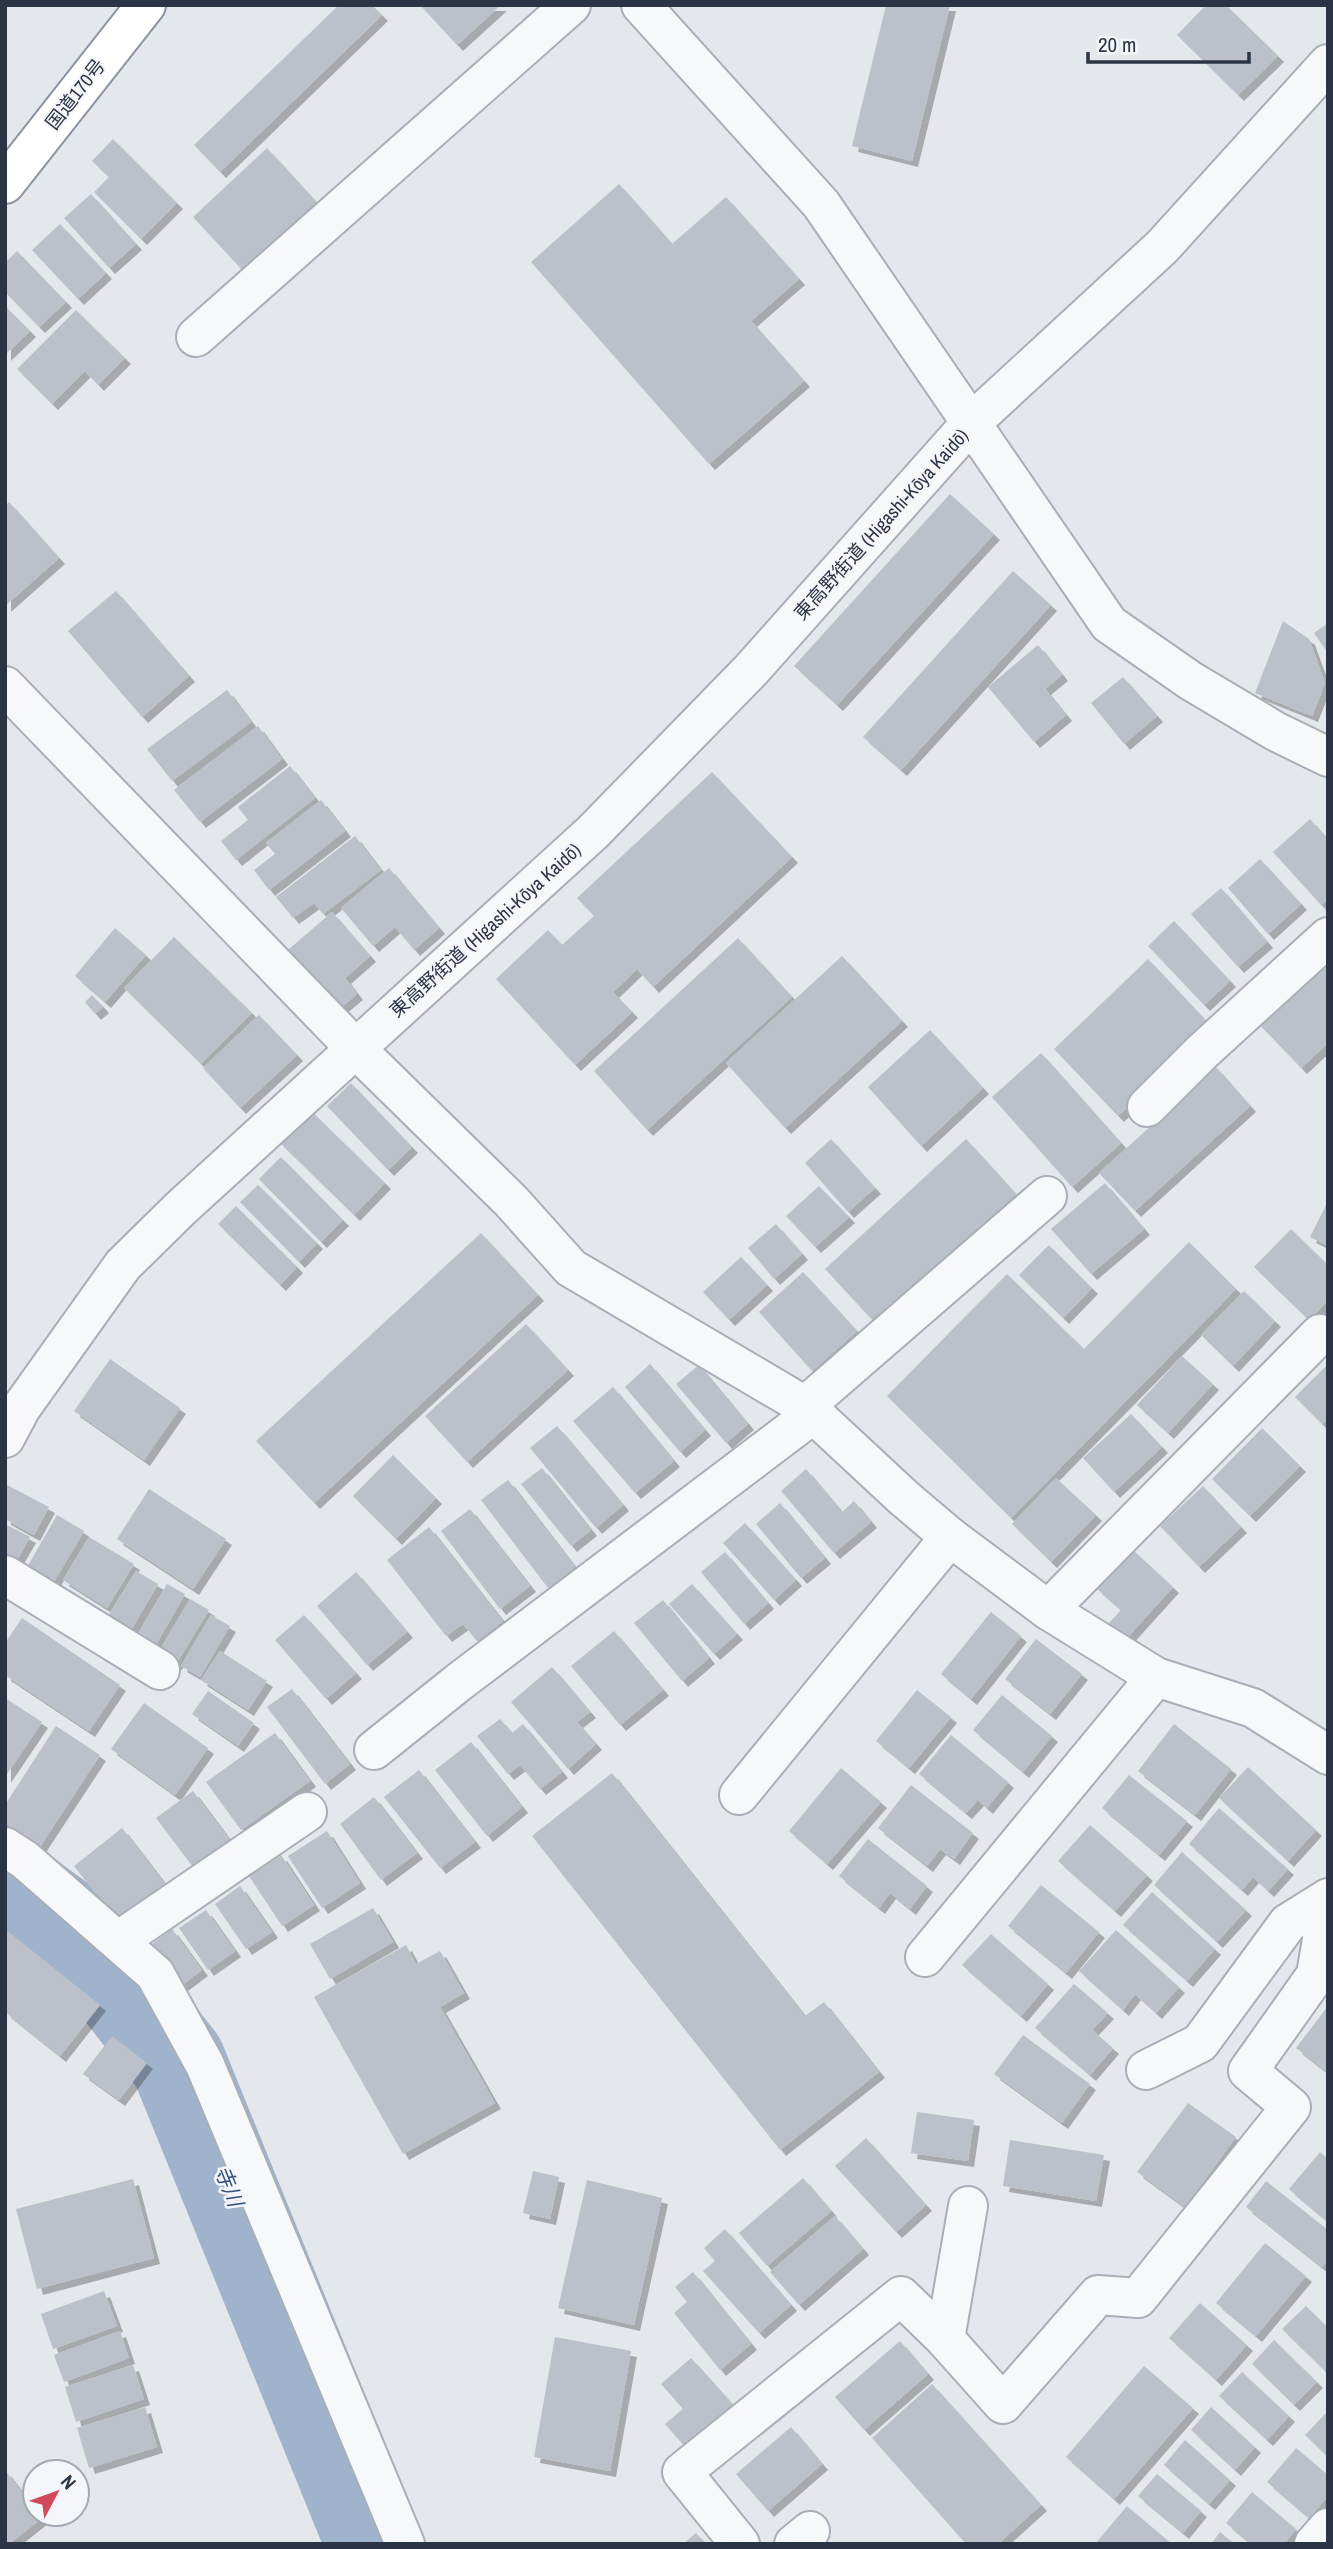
<svg xmlns="http://www.w3.org/2000/svg" width="1333" height="2549" font-family="'Archivo Narrow','Noto Sans JP',sans-serif">
<style>
.lines{fill:none;stroke-linecap:round;stroke-linejoin:round}
.river{stroke:#9fb4cc;stroke-width:96}
.building{fill:#bbc0ca;filter:url(#shadow)}
.minor-casing{stroke:#a9aeb7;stroke-width:42}
.trunk-casing{stroke:#8b94a3;stroke-width:42}
.minor{stroke:#f7f8fa;stroke-width:38}
.trunk{stroke:#fff;stroke-width:38}
.labels{text-anchor:middle;dominant-baseline:central;stroke-width:5;stroke-linejoin:round;paint-order:stroke}
.street-label{font-size:19px;fill:#2b3445;stroke:#f4f6f9}
.water-label{font-size:21px;font-style:italic;fill:#34527a;stroke:#f4f6f9}
</style>
<defs>
<filter id="shadow"><feDropShadow dx="6" dy="6" stdDeviation="0" flood-color="#0004"/></filter>
</defs>
<rect width="100%" height="100%" fill="#e4e7ec"/>
<g class="lines">
<!-- river -->
<path class="river" d="M5,1882L79,1936L178,2062L374,2544"/>
</g>
<!-- building -->
<g class="building">
<path d="M339,5H372L382,15L220,172L194,145Z"/>
<path d="M420,5H501L457,45Z"/>
<path d="M886,5H950L912,161L852,146Z"/>
<path d="M1206,5H1226L1278,56L1238,95L1177,35Z"/>
<path d="M113,139L177,203L141,239L94,192L109,177L92,161Z"/>
<path d="M267,148L320,206L246,274L193,217Z"/>
<path d="M619,184L672,244L726,197L799,279L751,321L804,381L709,464L531,262Z"/>
<path d="M91,194L136,244L109,268L64,218Z"/>
<path d="M60,224L106,273L78,299L32,250Z"/>
<path d="M17,251L66,302L39,327L5,292V263Z"/>
<path d="M5,306L30,331L5,355Z"/>
<path d="M76,310L125,358L98,385L85,371L52,404L17,369Z"/>
<path d="M950,494L994,534L837,705L794,666Z"/>
<path d="M9,502L59,558L5,606V506Z"/>
<path d="M1013,571L1051,605L901,770L863,737Z"/>
<path d="M116,591L189,676L142,717L68,631Z"/>
<path d="M1283,621L1309,639L1325,683L1312,716L1255,693Z"/>
<path d="M1328,623V653L1314,633Z"/>
<path d="M1038,645L1062,675L1045,689L1066,715L1034,742L988,687Z"/>
<path d="M1123,677L1157,716L1124,744L1091,703Z"/>
<path d="M227,690L251,722L172,781L147,749Z"/>
<path d="M258,726L282,759L200,822L174,790Z"/>
<path d="M290,766L315,798L236,860L221,841L248,820L238,807Z"/>
<path d="M712,772L792,857L653,987L637,969L613,992L632,1012L575,1065L496,979L548,930L562,945L594,916L577,898Z"/>
<path d="M321,800L345,831L269,890L254,870L275,854L266,843Z"/>
<path d="M1310,819L1328,840V899L1321,905L1273,852Z"/>
<path d="M355,836L381,870L323,914L314,903L293,918L276,897Z"/>
<path d="M1260,859L1301,904L1268,934L1228,888Z"/>
<path d="M389,868L439,928L414,950L395,927L373,946L341,908Z"/>
<path d="M1221,888L1267,942L1238,967L1191,914Z"/>
<path d="M332,912L370,956L345,978L357,994L339,1009L288,950Z"/>
<path d="M1174,921L1230,981L1204,1005L1148,946Z"/>
<path d="M115,928L146,955L105,1002L75,976Z"/>
<path d="M174,937L252,1013L201,1064L124,988Z"/>
<path d="M738,938L792,997L647,1130L594,1071Z"/>
<path d="M1328,955V1043L1301,1068L1257,1022Z"/>
<path d="M842,956L902,1021L785,1128L726,1063Z"/>
<path d="M1148,959L1212,1027L1118,1116L1054,1049Z"/>
<path d="M92,995L103,1007L95,1014L85,1002Z"/>
<path d="M259,1015L297,1055L240,1108L203,1068Z"/>
<path d="M930,1030L983,1088L921,1146L868,1087Z"/>
<path d="M1041,1053L1121,1143L1072,1187L992,1097Z"/>
<path d="M1216,1067L1250,1106L1135,1211L1099,1173Z"/>
<path d="M351,1083L412,1147L388,1170L327,1106Z"/>
<path d="M308,1108L385,1183L354,1215L277,1140Z"/>
<path d="M831,1139L875,1188L848,1212L805,1163Z"/>
<path d="M966,1139L1016,1194L875,1323L825,1269Z"/>
<path d="M281,1157L343,1220L321,1242L259,1179Z"/>
<path d="M1105,1183L1144,1229L1091,1274L1051,1229Z"/>
<path d="M258,1185L317,1243L299,1262L240,1202Z"/>
<path d="M819,1186L849,1217L815,1247L786,1216Z"/>
<path d="M1328,1201V1246L1310,1237Z"/>
<path d="M236,1206L297,1267L280,1285L218,1224Z"/>
<path d="M776,1224L802,1254L774,1279L748,1248Z"/>
<path d="M1291,1229L1328,1265V1300L1309,1320L1254,1267Z"/>
<path d="M481,1233L538,1295L314,1503L256,1441Z"/>
<path d="M1189,1242L1236,1289L1011,1518L887,1396L1007,1274L1084,1349Z"/>
<path d="M1049,1245L1092,1288L1063,1318L1019,1275Z"/>
<path d="M741,1257L767,1285L729,1320L703,1292Z"/>
<path d="M803,1272L857,1331L812,1371L759,1312Z"/>
<path d="M1244,1291L1275,1321L1233,1366L1201,1335Z"/>
<path d="M526,1324L568,1370L467,1462L425,1416Z"/>
<path d="M1182,1356L1213,1384L1168,1433L1137,1405Z"/>
<path d="M110,1359L180,1408L144,1460L74,1411Z"/>
<path d="M650,1364L705,1430L680,1452L625,1387Z"/>
<path d="M1328,1364V1419L1322,1424L1295,1397Z"/>
<path d="M699,1365L748,1424L726,1443L676,1384Z"/>
<path d="M613,1387L674,1461L635,1493L573,1421Z"/>
<path d="M1131,1414L1162,1447L1114,1492L1083,1458Z"/>
<path d="M557,1426L623,1505L596,1528L530,1448Z"/>
<path d="M1262,1428L1300,1466L1250,1516L1212,1479Z"/>
<path d="M393,1455L436,1498L396,1539L353,1496Z"/>
<path d="M542,1468L591,1530L571,1546L521,1484Z"/>
<path d="M806,1469L842,1512L854,1501L871,1522L834,1553L781,1491Z"/>
<path d="M1056,1478L1096,1515L1051,1562L1012,1524Z"/>
<path d="M508,1480L575,1567L548,1588L481,1500Z"/>
<path d="M5,1484L49,1507L34,1535L5,1519Z"/>
<path d="M1203,1486L1241,1527L1199,1567L1160,1526Z"/>
<path d="M149,1489L226,1539L193,1589L117,1539Z"/>
<path d="M780,1503L825,1558L801,1578L756,1524Z"/>
<path d="M470,1509L530,1586L500,1609L441,1531Z"/>
<path d="M57,1515L84,1531L52,1585L26,1569Z"/>
<path d="M745,1523L796,1580L774,1600L723,1543Z"/>
<path d="M5,1524L30,1537L14,1565L5,1560Z"/>
<path d="M429,1527L503,1621L477,1641L463,1624L446,1636L387,1560Z"/>
<path d="M89,1537L134,1564L107,1608L63,1580Z"/>
<path d="M1132,1549L1173,1587L1126,1639L1109,1623L1121,1610L1096,1588Z"/>
<path d="M725,1552L768,1603L744,1624L701,1572Z"/>
<path d="M136,1571L158,1584L131,1630L108,1616Z"/>
<path d="M356,1572L407,1632L367,1665L317,1606Z"/>
<path d="M167,1584L185,1594L157,1643L139,1632Z"/>
<path d="M692,1584L737,1634L714,1654L669,1604Z"/>
<path d="M190,1599L209,1610L176,1664L158,1653Z"/>
<path d="M663,1600L709,1658L682,1681L634,1623Z"/>
<path d="M991,1612L1021,1636L971,1699L941,1674Z"/>
<path d="M211,1615L230,1626L200,1677L181,1666Z"/>
<path d="M304,1615L356,1673L326,1699L275,1640Z"/>
<path d="M22,1618L120,1685L89,1731L5,1675V1643Z"/>
<path d="M614,1631L663,1690L620,1725L571,1666Z"/>
<path d="M1036,1639L1082,1674L1050,1714L1005,1679Z"/>
<path d="M220,1651L267,1681L248,1710L201,1680Z"/>
<path d="M552,1667L590,1712L577,1722L596,1744L568,1769L511,1702Z"/>
<path d="M292,1689L350,1764L325,1784L267,1707Z"/>
<path d="M917,1690L951,1717L909,1768L876,1741Z"/>
<path d="M208,1691L254,1723L238,1746L192,1714Z"/>
<path d="M1002,1695L1052,1736L1023,1772L973,1730Z"/>
<path d="M5,1698L42,1722L5,1777Z"/>
<path d="M144,1703L208,1748L175,1795L111,1749Z"/>
<path d="M500,1719L512,1733L523,1724L562,1772L540,1789L520,1765L508,1774L477,1736Z"/>
<path d="M1174,1724L1231,1769L1195,1815L1138,1771Z"/>
<path d="M56,1726L100,1755L37,1851L5,1829V1805Z"/>
<path d="M275,1733L310,1781L241,1830L206,1782Z"/>
<path d="M951,1735L1008,1782L987,1808L978,1800L966,1813L919,1774Z"/>
<path d="M471,1742L522,1807L487,1836L435,1770Z"/>
<path d="M1248,1767L1316,1830L1288,1861L1219,1798Z"/>
<path d="M841,1768L881,1802L827,1864L789,1831Z"/>
<path d="M419,1770L475,1842L440,1868L384,1797Z"/>
<path d="M612,1773L805,2016L824,2002L879,2072L780,2150L532,1836Z"/>
<path d="M1129,1775L1187,1821L1159,1855L1102,1808Z"/>
<path d="M911,1785L973,1833L954,1859L940,1849L927,1866L878,1828Z"/>
<path d="M193,1791L229,1839L193,1867L156,1818Z"/>
<path d="M374,1797L417,1853L381,1880L340,1824Z"/>
<path d="M1219,1808L1288,1869L1268,1891L1253,1877L1242,1890L1189,1844Z"/>
<path d="M1090,1825L1147,1875L1115,1911L1058,1861Z"/>
<path d="M122,1828L165,1884L117,1921L74,1866Z"/>
<path d="M327,1831L360,1883L322,1908L288,1856Z"/>
<path d="M868,1839L927,1886L910,1909L890,1893L879,1908L839,1876Z"/>
<path d="M1182,1852L1246,1910L1217,1942L1154,1885Z"/>
<path d="M281,1855L314,1905L282,1926L249,1876Z"/>
<path d="M1041,1885L1099,1932L1066,1973L1008,1926Z"/>
<path d="M240,1886L272,1932L246,1949L215,1904Z"/>
<path d="M1152,1892L1215,1949L1187,1981L1123,1925Z"/>
<path d="M373,1908L393,1942L330,1979L310,1944Z"/>
<path d="M206,1910L235,1951L208,1970L179,1928Z"/>
<path d="M5,1929L100,2005L60,2056L5,2012Z"/>
<path d="M172,1929L202,1970L178,1988L148,1947Z"/>
<path d="M1116,1930L1179,1987L1156,2013L1135,1994L1123,2010L1079,1971Z"/>
<path d="M991,1934L1048,1984L1021,2016L962,1965Z"/>
<path d="M406,1945L416,1964L440,1951L464,1993L440,2007L495,2103L403,2154L314,1997Z"/>
<path d="M1074,1984L1108,2013L1092,2030L1113,2048L1090,2075L1035,2028Z"/>
<path d="M1328,2006V2073L1296,2048Z"/>
<path d="M1023,2035L1090,2084L1062,2123L994,2074Z"/>
<path d="M112,2036L147,2063L119,2100L83,2074Z"/>
<path d="M1188,2103L1236,2137L1185,2207L1137,2172Z"/>
<path d="M917,2112L974,2120L968,2161L911,2153Z"/>
<path d="M866,2138L926,2205L896,2232L835,2166Z"/>
<path d="M1010,2140L1104,2155L1096,2201L1003,2186Z"/>
<path d="M1320,2152L1328,2159V2222L1289,2189Z"/>
<path d="M533,2171L559,2177L550,2219L523,2213Z"/>
<path d="M803,2178L831,2211L767,2266L739,2233Z"/>
<path d="M133,2179L154,2258L37,2289L16,2209Z"/>
<path d="M587,2180L662,2198L634,2325L558,2308Z"/>
<path d="M1266,2181L1328,2230V2260L1322,2267L1246,2207Z"/>
<path d="M835,2216L863,2249L799,2305L770,2272Z"/>
<path d="M725,2229L791,2305L759,2333L703,2271L715,2261L704,2248Z"/>
<path d="M1265,2243L1306,2276L1256,2336L1216,2303Z"/>
<path d="M693,2272L751,2344L720,2370L674,2313L687,2302L675,2287Z"/>
<path d="M104,2291L117,2326L53,2349L41,2314Z"/>
<path d="M1200,2303L1247,2345L1216,2380L1169,2338Z"/>
<path d="M1306,2306L1328,2328V2368L1325,2371L1282,2329Z"/>
<path d="M120,2331L129,2358L64,2382L54,2355Z"/>
<path d="M555,2337L631,2351L610,2471L534,2457Z"/>
<path d="M1274,2340L1317,2382L1294,2405L1252,2364Z"/>
<path d="M900,2341L928,2374L864,2430L835,2397Z"/>
<path d="M691,2358L734,2406L686,2448L665,2424L683,2409L661,2384Z"/>
<path d="M133,2365L144,2399L76,2422L65,2387Z"/>
<path d="M1144,2366L1193,2408L1114,2499L1066,2457Z"/>
<path d="M1242,2372L1289,2416L1267,2440L1219,2396Z"/>
<path d="M932,2384L1041,2505L998,2544H966L872,2438Z"/>
<path d="M145,2407L157,2447L89,2468L77,2428Z"/>
<path d="M1211,2407L1255,2447L1235,2470L1191,2430Z"/>
<path d="M1328,2411V2457L1305,2435Z"/>
<path d="M791,2427L822,2464L768,2511L736,2474Z"/>
<path d="M1185,2440L1230,2480L1209,2504L1164,2465Z"/>
<path d="M1296,2448L1328,2475V2496L1309,2518L1267,2482Z"/>
<path d="M5,2470L35,2509V2514H39L42,2518L9,2544H5Z"/>
<path d="M1157,2474L1201,2511L1183,2533L1138,2496Z"/>
<path d="M1252,2492L1296,2529L1284,2544H1251L1226,2523Z"/>
<path d="M1127,2506L1172,2544H1095Z"/>
<path d="M1220,2532L1235,2544H1211Z"/>
<path d="M696,2533L706,2544H683Z"/>
</g>
<g class="lines">
<!-- minor casing -->
<g class="minor-casing">
<g id="minor">
<path d="M641,5L821,204L1109,624L1191,681L1275,731L1328,757"/>
<path d="M196,337L571,5"/>
<path d="M5,686L356,1049L511,1201L571,1268L805,1406L904,1498L950,1537L1048,1610L1156,1677L1253,1708L1328,1755"/>
<path d="M1147,1107L1202,1052L1328,937"/>
<path d="M805,1406L1047,1196"/>
<path d="M5,1438L21,1408L123,1265L181,1208L593,832L751,670L971,423L1162,247L1328,64"/>
<path d="M5,1575L160,1670"/>
<path d="M1048,1610L1320,1334"/>
<path d="M374,1750L459,1682L813,1414"/>
<path d="M739,1795L950,1537"/>
<path d="M5,1847L25,1860L155,1974L205,2065L405,2544"/>
<path d="M118,1941L307,1812"/>
<path d="M925,1957L1156,1677"/>
<path d="M1146,2070L1200,2043L1288,1923L1328,1898"/>
<path d="M945,2339L968,2206"/>
<path d="M740,2544L682,2472L901,2296L945,2339L1003,2404L1098,2295L1138,2298L1291,2107L1248,2071L1316,1975L1328,1904"/>
<path d="M794,2544L810,2531"/>
<path d="M1314,2544L1328,2528"/>
</g>
</g>
<!-- trunk casing -->
<g class="trunk-casing">
<path id="trunk" d="M5,184L146,5"/>
</g>
<!-- minor -->
<use href="#minor" class="minor"/>
<!-- trunk -->
<use href="#trunk" class="trunk"/>
</g>
<g class="labels">
<!-- street labels -->
<g class="street-label">
<text transform="translate(75 94) rotate(-52)">国道170号</text>
<text transform="translate(881 524) rotate(-48)">東高野街道 (Higashi-Kōya Kaidō)</text>
<text transform="translate(485 930) rotate(-42)">東高野街道 (Higashi-Kōya Kaidō)</text>
</g>
<!-- water labels -->
<g class="water-label">
<text transform="translate(229 2186) rotate(68)">寺川</text>
</g>
</g>
<!-- border -->
<rect width="1333" height="2549" fill="none" stroke="#2b3445" stroke-width="14"/>
<!-- north arrow -->
<g transform="translate(56 2493) rotate(49)"><circle r="33" fill="#f4f6f9" stroke="#a4a8b1" stroke-width="2"/>
<path d="M0-5L12 26L0 18L-12 26Z" fill="#d1495b"/>
<text y="-10" font-size="19" font-weight="bold" text-anchor="middle" fill="#2b3445">N</text>
</g>
<!-- scale -->
<path d="M1088 52v10h161v-10" fill="none" stroke="#2b3445" stroke-width="3.5"/>
<text x="1098" y="52" font-size="21" fill="#2b3445" stroke="#f4f6f9" stroke-width="5" paint-order="stroke">20 m</text>
</svg>
